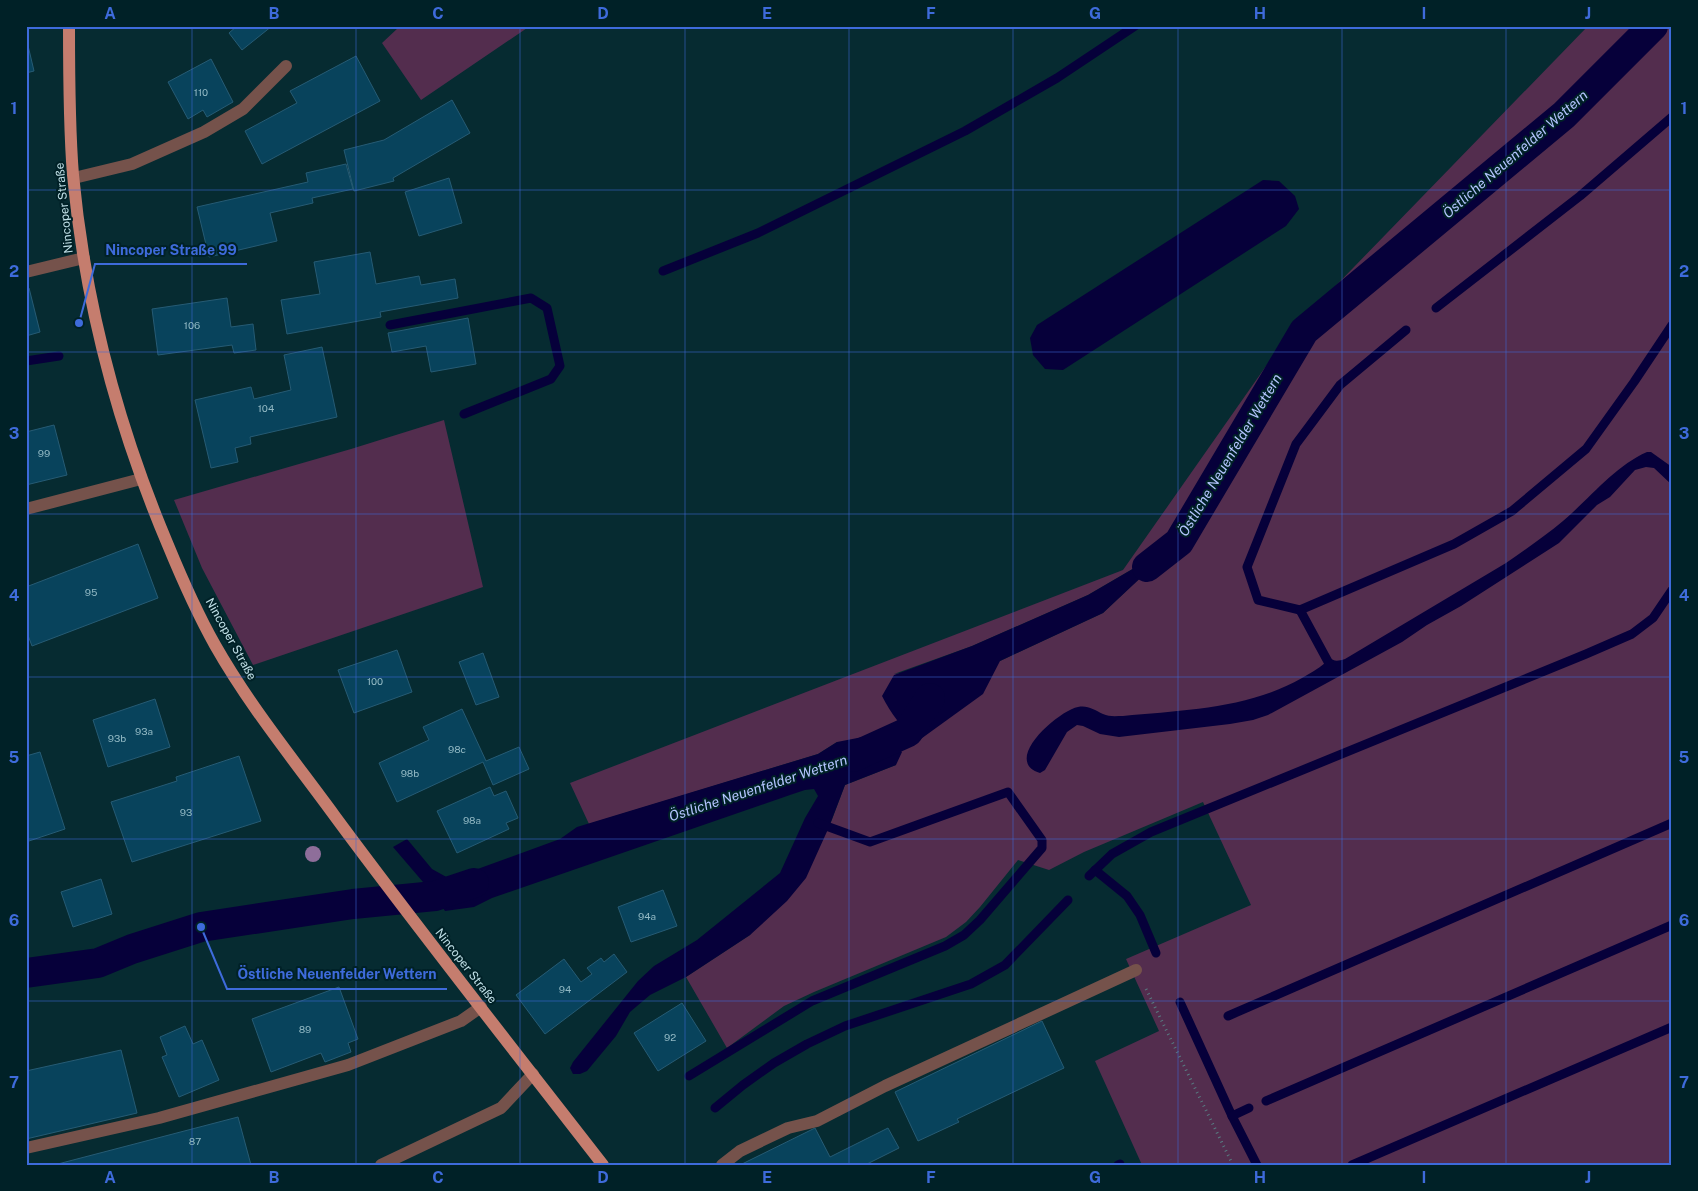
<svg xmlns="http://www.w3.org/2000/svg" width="1698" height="1191" font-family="'Public Sans',sans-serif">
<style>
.green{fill:#532d4e;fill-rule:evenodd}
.water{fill:#06003a}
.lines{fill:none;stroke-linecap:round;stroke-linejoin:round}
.stream{stroke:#06003a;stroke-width:9}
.canal{stroke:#06003a;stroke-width:30}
.building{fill:#08435c;stroke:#265b74}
.path{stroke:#587b81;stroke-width:3;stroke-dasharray:1 4;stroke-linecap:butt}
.minor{stroke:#75524b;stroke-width:12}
.major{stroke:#c57d6e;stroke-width:12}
.tree{fill:#8e6e9a}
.grid{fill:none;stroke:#3e6bdb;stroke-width:1;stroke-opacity:0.55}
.labels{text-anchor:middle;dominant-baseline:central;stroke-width:4;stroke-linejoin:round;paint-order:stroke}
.number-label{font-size:10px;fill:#92b9c4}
.street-label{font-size:12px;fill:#c0e0e7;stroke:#002127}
.water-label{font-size:14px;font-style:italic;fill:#b4c5ff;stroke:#002127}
.leader{fill:none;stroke:#3e6bdb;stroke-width:2}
.callout-dot{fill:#3e6bdb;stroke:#002127;stroke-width:2}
.callout-label{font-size:14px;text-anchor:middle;font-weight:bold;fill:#3e6bdb;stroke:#002127;stroke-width:4;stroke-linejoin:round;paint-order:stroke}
.neatline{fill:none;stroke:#3e6bdb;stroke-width:2}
.grid-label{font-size:16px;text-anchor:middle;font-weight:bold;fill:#3e6bdb}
</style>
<rect width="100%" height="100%" fill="#062b31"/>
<!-- green -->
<g class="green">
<path d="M397,26H530L421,100L382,43L398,28Z"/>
<path d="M1588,26H1672V1165H1142L1095,1061L1159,1031L1126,959L1251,905L1203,802L1084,852L1049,870L1018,860L980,907L966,922L946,937L814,992L784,1006L727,1048L686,977L750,935L831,822L845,785L896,765L837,742L818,754L589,824L570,783L1123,570L1287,336ZM1177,543L1103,613L1000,661L894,674L972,646L1088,595Z"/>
<path d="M444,420L483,587L253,665L202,568L174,500L351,449Z"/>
</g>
<!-- water -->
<g class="water">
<path d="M1263,180L1279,181L1295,196L1299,209L1286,226L1063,370L1045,369L1033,355L1030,338L1037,325Z"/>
<path d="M1647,452H1651L1672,467V485L1654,468L1646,467L1635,470L1610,497L1597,505L1559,543L1461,606L1427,625L1402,642L1268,715L1253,720L1230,724L1119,737L1100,734L1083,726L1077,725L1067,732L1045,770L1040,773C1001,761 1058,711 1078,707C1088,705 1094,710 1103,714C1109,717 1116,716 1123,716C1184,710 1248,709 1302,678C1310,673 1318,669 1325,663V659L1329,657C1334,662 1338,661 1345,659L1506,563C1526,549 1545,536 1563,521C1589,499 1615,466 1647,452Z"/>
<path d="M1179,542L1103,613L1000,661L983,694L918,741C902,728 891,714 882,696L894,675L972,646L1088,595Z"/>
<path d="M883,733L902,752L896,765L845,785L829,827L806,878L787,901L750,935L686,977L650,995L630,1012L616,1036L587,1071L580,1074H573L570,1068L573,1062L638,981L654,966L697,940L780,873L805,818L818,796L814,789L805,790L790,795L492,898L474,907L445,911L435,896L393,847L407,839L432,869L450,879L560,839L577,827L818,754L837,742Z"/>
</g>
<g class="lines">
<!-- stream -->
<g class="stream">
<path d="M663,271L758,233L965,131L1057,78L1135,26"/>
<path d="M1436,308L1580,196L1672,117"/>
<path d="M390,325L531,298L547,308L560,366L551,379L464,414"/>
<path d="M1406,330L1340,385L1296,444L1247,567L1258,600L1300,610L1454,544L1512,511L1586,449L1634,382L1672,325"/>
<path d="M26,361L59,356"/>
<path d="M1300,610L1332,669"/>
<path d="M1095,870L1127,896L1140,915L1156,953"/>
<path d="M1089,876L1112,854L1151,832L1586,654L1632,634L1653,618L1672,590"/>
<path d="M1180,1002L1232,1116L1257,1165"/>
<path d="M1228,1016L1672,823"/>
<path d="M689,1076L812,1001L945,946L964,935L980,920L1042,848V840L1008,792L870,842L818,823"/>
<path d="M1266,1101L1672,925"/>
<path d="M715,1108L743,1085L774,1063L807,1044L845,1026L971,984L1005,965L1068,900"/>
<path d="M1232,1116L1249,1108"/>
<path d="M1118,1165L1120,1164"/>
<path d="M1352,1165L1672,1027"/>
</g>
<!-- canal -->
<g class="canal">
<path d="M1147,567L1179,542L1304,331L1564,115L1653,26"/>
<path d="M853,757L908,732L930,698"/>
<path d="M26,973L98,963L132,949L201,927L353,904L435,896L474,883"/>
</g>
</g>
<!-- building -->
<g class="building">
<path d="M237,26H272L242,50L229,33Z"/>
<path d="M26,37L34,71L26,73Z"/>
<path d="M356,56L380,101L262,164L245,131L297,103L290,91Z"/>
<path d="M211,59L233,102L207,117L203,110L188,119L168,82Z"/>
<path d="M452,100L470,133L393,178L394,181L354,191L344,150L384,140Z"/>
<path d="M346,164L353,189L312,198L313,203L270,213L277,241L209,257L197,207L308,182L306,173Z"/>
<path d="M449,178L462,223L419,236L405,192Z"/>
<path d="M370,252L376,284L419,276L421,285L455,279L458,298L380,312L381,317L287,334L281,300L320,294L314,262Z"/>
<path d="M29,288L40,332L26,336V289Z"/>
<path d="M227,298L231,327L253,324L256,350L234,353L232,345L158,355L152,309Z"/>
<path d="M468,318L476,364L431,372L426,346L392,352L388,333Z"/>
<path d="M322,347L337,417L250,437L251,444L235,448L238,462L211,468L195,400L251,387L254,399L291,390L284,355Z"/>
<path d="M54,425L67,475L26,485V432Z"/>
<path d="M138,544L158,598L32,646L26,630V587Z"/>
<path d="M397,650L412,692L354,713L338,670Z"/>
<path d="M483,653L499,697L476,705L459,662Z"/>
<path d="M155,699L170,747L108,767L93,720Z"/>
<path d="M462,709L486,761L519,747L529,769L493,785L483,762L397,802L379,763L429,740L423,727Z"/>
<path d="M40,752L65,829L26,842V756Z"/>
<path d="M239,756L261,821L132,862L111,802L177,781L176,777Z"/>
<path d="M490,787L494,796L506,791L518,818L506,823L509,829L457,853L437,811Z"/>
<path d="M101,879L112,914L73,927L61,892Z"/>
<path d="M663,890L677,926L631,942L618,907Z"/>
<path d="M614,954L627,972L545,1034L516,995L564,959L581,982L592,974L587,968L601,958L604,962Z"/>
<path d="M339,987L358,1039L348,1043L351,1052L325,1062L321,1053L271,1072L252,1019Z"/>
<path d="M682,1003L706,1041L658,1071L634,1033Z"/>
<path d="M1042,1021L1064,1068L957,1119L959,1122L918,1141L895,1092Z"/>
<path d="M185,1026L193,1044L202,1040L219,1080L179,1097L162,1057L167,1055L160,1037Z"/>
<path d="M121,1050L137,1113L26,1139V1071Z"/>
<path d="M238,1117L251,1165H54Z"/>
<path d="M815,1128L830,1157L888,1128L899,1148L865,1165H740Z"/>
</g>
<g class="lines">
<!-- path -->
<path class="path" d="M1146,989L1233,1165"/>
<!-- minor -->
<g class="minor">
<path d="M74,178L132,164L204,132L243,109L286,66"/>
<path d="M26,272L84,258"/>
<path d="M26,509L141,479"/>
<path d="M26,1148L159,1118L348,1065L461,1021L481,1007"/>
<path d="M381,1165L501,1108L533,1074"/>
<path d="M722,1165L740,1151L788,1128L817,1121L885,1086L1136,970"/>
</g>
<!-- major -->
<path class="major" d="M69,26C69,76 69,126 73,175C85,303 118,427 168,545C182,579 197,613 215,645C249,705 293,759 334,815C421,933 513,1049 603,1165"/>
</g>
<!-- trees -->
<circle class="tree" cx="313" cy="854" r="8"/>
<!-- grid -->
<path class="grid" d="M192,26V1165M356,26V1165M520,26V1165M685,26V1165M849,26V1165M1013,26V1165M1178,26V1165M1342,26V1165M1506,26V1165M26,190H1672M26,352H1672M26,514H1672M26,677H1672M26,839H1672M26,1001H1672"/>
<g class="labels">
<!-- number labels -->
<g class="number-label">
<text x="201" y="92">110</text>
<text x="192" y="325">106</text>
<text x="266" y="408">104</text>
<text x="44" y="453">99</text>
<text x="91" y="592">95</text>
<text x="375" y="681">100</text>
<text x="144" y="731">93a</text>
<text x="117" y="738">93b</text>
<text x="457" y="749">98c</text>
<text x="410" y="773">98b</text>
<text x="186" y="812">93</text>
<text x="472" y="820">98a</text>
<text x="647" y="916">94a</text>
<text x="565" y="989">94</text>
<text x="305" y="1029">89</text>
<text x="670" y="1037">92</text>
<text x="195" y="1141">87</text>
</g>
<!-- street labels -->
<g class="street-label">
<text transform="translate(64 208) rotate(-96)">Nincoper Straße</text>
<text transform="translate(231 639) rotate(61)">Nincoper Straße</text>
<text transform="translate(466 966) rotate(52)">Nincoper Straße</text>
</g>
<!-- water labels -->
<g class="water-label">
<text transform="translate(1515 154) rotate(-41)">Östliche Neuenfelder Wettern</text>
<text transform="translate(1230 455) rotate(-59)">Östliche Neuenfelder Wettern</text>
<text transform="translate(758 788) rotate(-18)">Östliche Neuenfelder Wettern</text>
</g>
</g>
<!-- callouts -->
<path class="leader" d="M79 323L95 264H247M201 927L227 989H447"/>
<g class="callout-dot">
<circle cx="79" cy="323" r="5"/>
<circle cx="201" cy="927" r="5"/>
</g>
<g class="callout-label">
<text x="171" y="255">Nincoper Straße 99</text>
<text x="337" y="979">Östliche Neuenfelder Wettern</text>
</g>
<!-- border -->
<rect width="1698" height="1191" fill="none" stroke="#002127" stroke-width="55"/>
<rect x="28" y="28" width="1642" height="1136" class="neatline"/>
<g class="grid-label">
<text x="110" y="19">A</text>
<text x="274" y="19">B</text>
<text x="438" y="19">C</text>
<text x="603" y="19">D</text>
<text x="767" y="19">E</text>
<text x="931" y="19">F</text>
<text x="1095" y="19">G</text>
<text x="1260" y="19">H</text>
<text x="1424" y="19">I</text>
<text x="1588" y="19">J</text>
<text x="14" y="114">1</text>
<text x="1684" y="114">1</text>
<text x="14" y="277">2</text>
<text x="1684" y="277">2</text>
<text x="14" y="439">3</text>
<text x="1684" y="439">3</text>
<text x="14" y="601">4</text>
<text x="1684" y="601">4</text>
<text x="14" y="763">5</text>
<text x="1684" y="763">5</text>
<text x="14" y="926">6</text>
<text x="1684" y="926">6</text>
<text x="14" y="1088">7</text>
<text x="1684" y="1088">7</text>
<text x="110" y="1183">A</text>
<text x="274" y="1183">B</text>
<text x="438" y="1183">C</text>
<text x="603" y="1183">D</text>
<text x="767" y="1183">E</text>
<text x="931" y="1183">F</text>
<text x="1095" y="1183">G</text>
<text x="1260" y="1183">H</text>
<text x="1424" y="1183">I</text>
<text x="1588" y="1183">J</text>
</g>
</svg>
